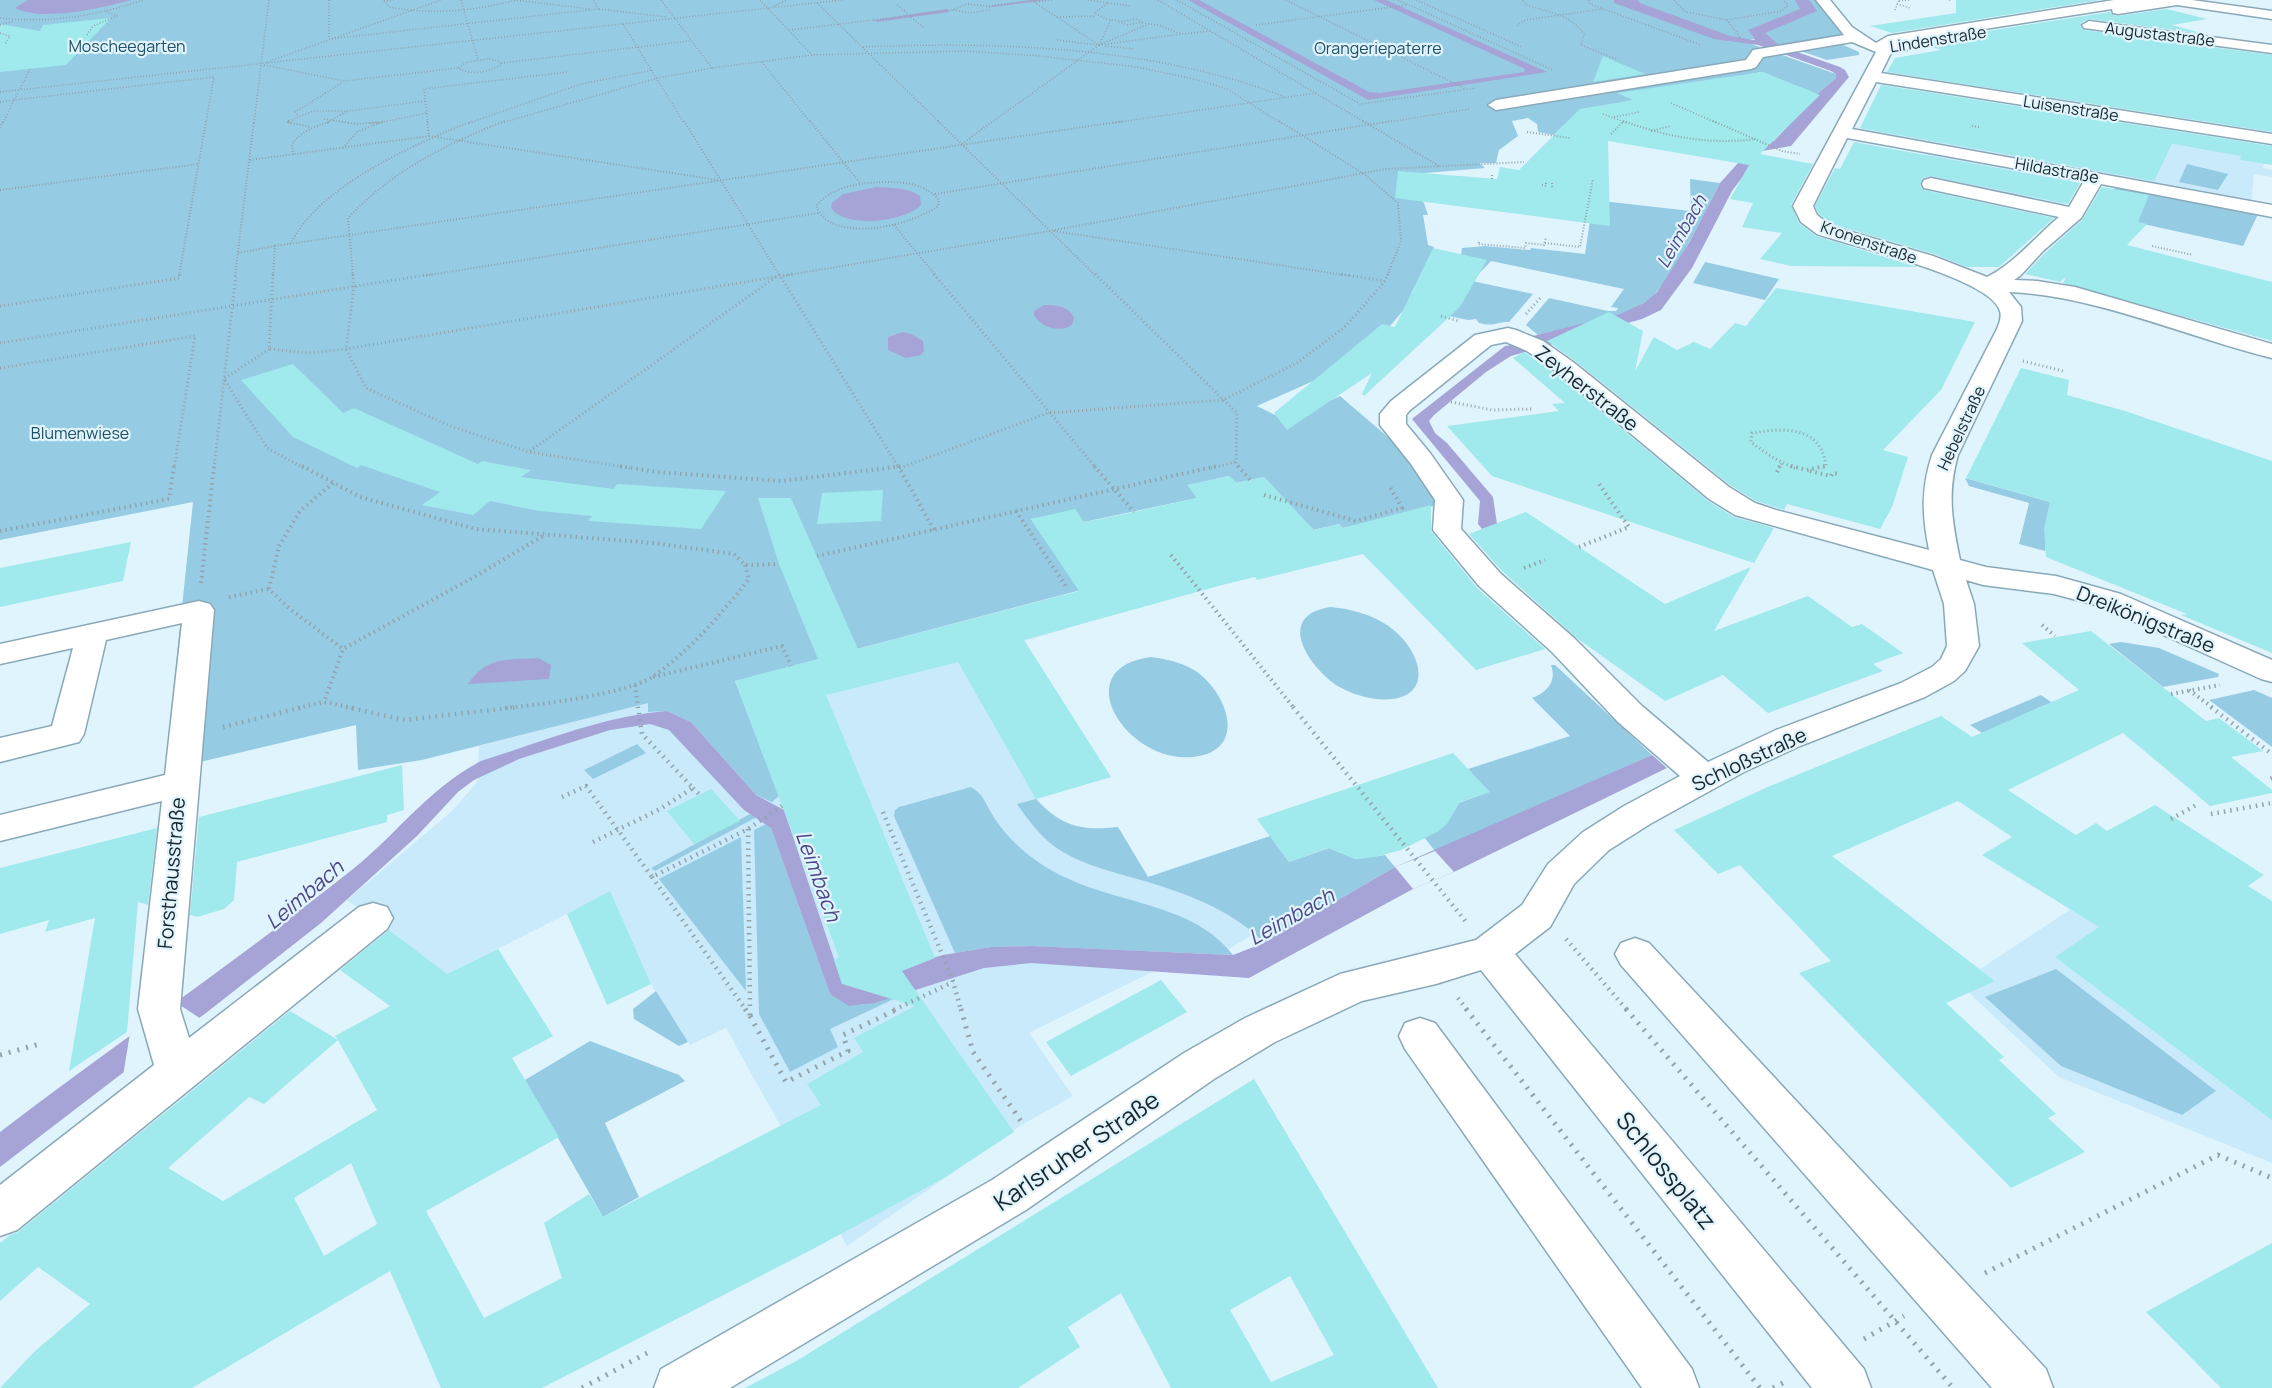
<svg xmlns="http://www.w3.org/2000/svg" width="2272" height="1388" font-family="Manrope,sans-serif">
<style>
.built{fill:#c9eafa}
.green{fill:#96cbe4}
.water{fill:#a6a4d6}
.pier{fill:#e0f4fe}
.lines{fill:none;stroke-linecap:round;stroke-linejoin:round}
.stream{fill:#a6a4d6;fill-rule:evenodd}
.building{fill:#a0e9ec;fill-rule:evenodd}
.minor-casing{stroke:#89a9b8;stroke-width:3}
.path-far5{stroke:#92a3ab;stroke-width:1.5;stroke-dasharray:1 2;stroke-linecap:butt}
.path-far4{stroke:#92a3ab;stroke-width:2;stroke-dasharray:1 2;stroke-linecap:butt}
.path-far3{stroke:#92a3ab;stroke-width:3;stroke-dasharray:1 3;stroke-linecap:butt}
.path-far2{stroke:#92a3ab;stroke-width:4;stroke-dasharray:1.5 4;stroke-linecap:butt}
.path-far1{stroke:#92a3ab;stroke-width:4.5;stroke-dasharray:1.5 5;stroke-linecap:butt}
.path{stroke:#92a3ab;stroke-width:5;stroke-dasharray:2 7;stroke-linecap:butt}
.minor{fill:#fff;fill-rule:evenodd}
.labels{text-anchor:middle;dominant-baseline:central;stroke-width:4.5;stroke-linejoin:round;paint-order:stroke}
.far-street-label{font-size:16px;fill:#18252a;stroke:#e0f4fe}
.far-park-label{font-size:16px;fill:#205065;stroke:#e0f4fe}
.far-water-label{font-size:18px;font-style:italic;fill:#4c4685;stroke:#e0f4fe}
.street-label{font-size:20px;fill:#18252a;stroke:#e0f4fe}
.water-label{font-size:21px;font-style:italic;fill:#4c4685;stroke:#e0f4fe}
.near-street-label{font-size:24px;fill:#18252a;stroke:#e0f4fe}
</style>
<rect width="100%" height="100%" fill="#e0f4fe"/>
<!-- built -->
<g class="built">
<path d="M1861,126L2071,127L2241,156V160L2264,164L2263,168L2272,170V177L2254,174L2251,204L2084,172L2062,206L1908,173L1929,152L1860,134Z"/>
<path d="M1044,600L1065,629L1024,641L1111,777L1037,799L1051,815L1071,826L1095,830L1118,827L1148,877L1230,914L1255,933L1229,949L1202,947L1029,1033L1073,1096L1023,1124L847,1246L726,1028L690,1045L651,984L610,892L446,975L347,900L452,811L477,782L479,746Z"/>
<path d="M2115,880L2272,986V1163L2059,1077L1968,992L1995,981L1980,969Z"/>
</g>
<!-- green -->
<g class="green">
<path d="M0,0H1819L1843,36L1780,46L1770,40L1750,39L1751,44L1836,74V78L1817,94L1762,72L1744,75L1605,112L1594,107L1588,108L1602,132L1564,125L1554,135L1538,132L1537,124L1528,118L1512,121L1518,136L1499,150L1496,163H1479L1485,168L1402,175L1424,203L1428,215H1423L1428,245L1434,247L1431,258L1411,293L1417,294L1390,326L1320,378L1257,406L1287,421L1340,396L1403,450L1438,505L1343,528L1339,524L1261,542L1277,491L1264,477L1236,483L1229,476L1188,485L1197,498L1084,522L1031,519L1047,543L1072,537L1081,590L735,681L779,796L772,802L756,795L691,722L667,711L648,712V703L422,760L358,770L356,725L200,762V752L166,760L193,502L0,540Z"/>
<path d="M1841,44L1859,52V55L1827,60L1798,50Z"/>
<path d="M2187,164L2228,174L2218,190L2179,182Z"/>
<path d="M1690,179L1720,183C1704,213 1671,286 1644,303C1614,322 1572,326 1538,335L1526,325L1549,298L1608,311H1616L1618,308L1611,307L1624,289L1491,261L1472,281L1533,294L1509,322C1494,322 1495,327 1479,323L1476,319L1468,320L1435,313L1460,264L1462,248L1485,246L1530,250L1531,248L1585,254L1593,200L1691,211Z"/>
<path d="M2116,186L2258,214L2243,246L2098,214Z"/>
<path d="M1705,262L1779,279L1765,300L1693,283Z"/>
<path d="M1965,478L2050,502L2045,551L2019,544L2029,503L1969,486Z"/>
<path d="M1331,607C1351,609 1370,614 1387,625C1425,651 1437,705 1375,699C1362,697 1347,692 1336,685C1307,665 1275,615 1331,607Z"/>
<path d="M2121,642L2159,648L2219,674L2218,677L2163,687L2109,644Z"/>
<path d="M1151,657C1166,659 1181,662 1194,670C1227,691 1250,751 1193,757C1127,764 1065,668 1151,657Z"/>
<path d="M1551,665H1555L1652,755L1435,851L1424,837C1442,831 1447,822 1453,805L1489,792L1468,769L1570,736L1532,698C1547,692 1557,682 1551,665Z"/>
<path d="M2254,690L2272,698V747L2209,700Z"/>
<path d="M2041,695L2058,707L2051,709L2045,705L1982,733L1970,725Z"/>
<path d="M637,744L646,753L593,779L584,770Z"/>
<path d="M971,787C984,794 987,807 995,819C1012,845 1041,867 1069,879C1122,904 1195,905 1233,955L1032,946L991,947L955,953L894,816L895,810L899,807Z"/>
<path d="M1036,799C1062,827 1082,831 1118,827L1148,877L1270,836L1289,862L1329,848L1355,859L1385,855L1395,867L1264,943C1231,908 1179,891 1134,878C1106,870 1073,862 1050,843C1037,832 1027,818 1017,804Z"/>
<path d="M750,814L757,817L655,871L651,868Z"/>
<path d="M766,824L771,828L830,994L862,1005L911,991L830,1029L838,1047L790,1072L759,1014L754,830Z"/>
<path d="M741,837L746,991L659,879Z"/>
<path d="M2056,969L2216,1091L2182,1115L2061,1066L1985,997Z"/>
<path d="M656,991L688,1042L679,1046L634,1019L633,1009Z"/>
<path d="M590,1041L679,1075L685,1081L605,1123L639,1197L603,1217L525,1080Z"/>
</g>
<!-- water -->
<g class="water">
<path d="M28,0H131C102,8 42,22 15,8Z"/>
<path d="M1188,0H1199L1369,92L1380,93L1524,72L1525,69L1374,0H1386L1547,72L1368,100Z"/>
<path d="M1614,0H1638L1640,3L1730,36L1754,40L1755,39L1748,30L1800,9L1795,0H1809L1817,11L1765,33L1780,46L1840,67L1845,70L1849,77L1791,146L1762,151L1732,191L1692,268L1661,310L1642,319L1511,356L1486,372L1434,415L1429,421L1435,433L1447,443L1493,497L1497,524L1482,529L1478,524L1480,501L1412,419L1505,346L1512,345L1533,336L1620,314L1644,303L1657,292L1689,243L1720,183L1738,163L1745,146L1774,141L1817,94L1836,78V74L1831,71L1758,45L1714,39L1614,3Z"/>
<path d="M876,187C891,188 907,187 920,196L921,205C905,222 845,229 831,208L832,203L843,194Z"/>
<path d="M1044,305C1056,305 1069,306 1074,318L1072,325C1060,333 1041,328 1034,315V311Z"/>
<path d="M903,332L911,334L923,341L924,351L921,355L906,358L888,350V337Z"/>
<path d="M538,658L551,665L549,679L468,684C487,656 507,660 538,658Z"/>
<path d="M667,711L691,722L756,795L784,810L842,983L943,955L991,947L1032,946L1233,955L1264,943L1395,867L1652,755L1667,768L1454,872L1413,889L1249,978L1031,963L984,968L875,1003L849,1006L830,994L771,828L744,810L669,730L650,724L610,730L519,759L474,780L458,792L417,836L321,923L206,1013L120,1075L0,1167V1132C117,1043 238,960 353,869C397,834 430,787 481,761C542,742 603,716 667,711Z"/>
</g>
<!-- pier -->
<g class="pier">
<path d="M1435,851L1454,872L1413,889L1395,867Z"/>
<path d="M174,1001L201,1019L123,1076L130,1033Z"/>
</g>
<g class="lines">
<!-- stream -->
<g class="stream">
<path d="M1032,0H1047L992,7L990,6Z"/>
<path d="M947,9L949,12L877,22L874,20Z"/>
</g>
</g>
<!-- building -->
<g class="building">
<path d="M1956,0H2100L1892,33L1870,26L1956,13Z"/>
<path d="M2167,9L2207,19L2172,25L2205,34L2089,19L2081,23L2080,26L2084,30L2272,55V132L1887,72L1895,58L1941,50L1917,42L2110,12L2113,15L2118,16Z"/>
<path d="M111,18L66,65L0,72V24L40,31L43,25Z"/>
<path d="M1603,56L1645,74L1593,82Z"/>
<path d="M1762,72L1820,95L1760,154L1813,164L1791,205L1799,223L1816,236L1917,267L1791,266L1760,259L1782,233L1742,227L1753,203L1730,199L1749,165L1608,141L1610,226L1395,198L1398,171L1497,179L1500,167L1519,170L1580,109L1633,100L1617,93Z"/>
<path d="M1881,85L2272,146V165L2240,160L2241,156L2172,144L2154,181L1860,128Z"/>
<path d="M1854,142L2080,183L2068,204L1931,176L1923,178L1920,185L1924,190L2054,218L1999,267H1967L1934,254L1832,224L1819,214L1815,206L1835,168L1840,169Z"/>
<path d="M2102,187L2149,195L2138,222L2147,224L2127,245L2272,282V341L2063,283L2066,277L2060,282L2025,274L2045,253L2082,220Z"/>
<path d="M1433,248L1487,260L1460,307L1364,396L1362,394L1372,373L1287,430L1274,413L1382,324L1395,327Z"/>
<path d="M1776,288L1975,322L1941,390L1883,450L1908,457L1892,507L1880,529L1787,504L1784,510L1756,501L1730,485L1574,360L1547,341L1609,312L1643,331L1635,371L1654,337L1677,350L1694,342L1710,349L1735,323L1746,326Z"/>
<path d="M1524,352L1556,374L1708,501L1734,517L1774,528L1754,563L1492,476L1447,426L1559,411L1552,404L1565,403L1513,358Z"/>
<path d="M293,364L343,413L354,408L478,464L482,461L531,470L521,477L614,489L617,484L726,491L701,529L588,521L592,516L539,511L490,501L473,515L422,505L440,492L361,465L357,468L293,437L241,380Z"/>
<path d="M2021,368L2069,380L2067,395L2125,411L2272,461V653L2181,615L2187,614L2046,557L2044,528L2050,502L1966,478Z"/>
<path d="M1229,476L1237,483L1264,477L1314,530L1339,524L1343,528L1431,505V531L1477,588L1545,649L1476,670L1363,554L1257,580L1255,577L1222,585L1024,640L1111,777L1036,799L958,662L826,695L935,958L902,971L1014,1132L944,1178L813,1249L542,1388H441L390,1271L192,1388H0L34,1352L90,1304L38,1267L0,1301V1243L10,1235L18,1232L290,1011L338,1040L335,1036L390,1006L340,970L389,930L447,974L498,949L553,1036L512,1058L559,1137L426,1211L484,1318L562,1278L544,1223L589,1194L603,1217L821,1105L807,1084L863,1052L854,1038L915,1006L842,984L834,960L839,957L735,681L818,659L779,564L758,498H791L858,649L1079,591L1031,519L1075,509L1084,522L1125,514L1197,498L1187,485ZM338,1040L377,1110L223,1201L168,1168L249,1097L264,1104ZM351,1163L377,1224L324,1256L294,1198Z"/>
<path d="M883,490L881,521L817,524L822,493Z"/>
<path d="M1526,512L1665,604L1751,567L1714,631L1808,596L1852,627L1862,624L1903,653L1873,664L1883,671L1768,713L1723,675L1665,701L1578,639L1503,572L1469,534Z"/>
<path d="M131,542L123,581L0,607V568Z"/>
<path d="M2091,631L2206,721L2219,718L2263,751L2231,757L2272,790V793L2210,806L2123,733L2008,790L2076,835L2096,823L2107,831L2155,805L2264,875L2248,886L2272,901V1120L2055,957L2099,927L1982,855L2012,837L1958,801L1832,856L1995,981L1946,1003L2004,1057L1999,1060L2056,1114L2048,1118L2085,1152L2011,1188L1799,973L1831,961L1740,865L1718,874L1674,830L1770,786L1941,716L1972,737L2079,690L2022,643Z"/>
<path d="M1453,753L1490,792L1460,802L1447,824L1437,832L1401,850L1375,857L1355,859L1328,848L1289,862L1257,819Z"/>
<path d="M402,765L404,810L387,815V822L237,862L234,900L224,909L197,917L190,915L199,817Z"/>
<path d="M711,789L740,821L694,844L667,811Z"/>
<path d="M157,828L148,905L138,902L127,1032L69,1071L95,918L45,932L49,920L0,934V868Z"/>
<path d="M610,891L651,984L607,1005L567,914Z"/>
<path d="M1161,980L1187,1012L1071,1076L1046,1042Z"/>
<path d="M1254,1079L1438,1388H1171L1121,1293L1068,1327L1080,1347L1018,1388H745L798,1360ZM1290,1276L1334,1355L1271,1382L1230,1310Z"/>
<path d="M2272,1243V1388H2221L2146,1312Z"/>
</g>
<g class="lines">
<!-- minor casing -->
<g class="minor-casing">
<g id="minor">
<path d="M1816,0H1830L1852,27L1876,43L1888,36L2114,0H2192L2272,11V19L2177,5L2118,14L2113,13L2112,9L1895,43L1907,44L1909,47L1907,50L1891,53L1881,73L2272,134V144L1876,82L1852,129L2272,205V217L2101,184L2081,218L2043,251L2020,276L2014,280L2037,281L2075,287L2272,344V358C2186,337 2098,296 2009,292L2021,307L2022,321L1958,455C1947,493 1952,521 1960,560L1986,567L2056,576L2121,594L2272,660V682L2261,679L2099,606L2054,594L1983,585L1966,580L1974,604L1979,646L1965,671L1954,681L1925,697L1800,746L1744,772L1650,824L1609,850L1574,884L1550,927L1515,954L1864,1369L1871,1388H1812L1481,970L1436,984L1362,1001L1275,1042L1214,1079L1026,1210L730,1388H654L661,1369L992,1180L1184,1053L1245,1018L1340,974L1476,940L1522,905L1548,864L1583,832L1624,806L1680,776L1618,722L1552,652L1479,586L1433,530L1435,500L1411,464L1380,425V414L1391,401L1475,335L1508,328L1516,330L1543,341L1573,362L1729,487L1755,503L1776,510L1929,550C1922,515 1921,489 1932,455L1997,329C1999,324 2002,317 2000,311C1991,278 1851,246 1817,234L1801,222L1793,206L1876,52L1852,42L1763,57L1756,67L1751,69L1496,110L1488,105L1496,100L1746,60L1753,50L1844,35ZM1847,138L2084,181L2069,207L1931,178L1924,180L1922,184L1924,188L2059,217C2035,237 2015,263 1987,277L1933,256L1831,226L1817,215L1813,206ZM1506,342L1527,351L1557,372L1709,499L1735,515L1933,570L1944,604L1947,646L1941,659L1932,667L1901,683L1776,730L1708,762L1642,706L1574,638L1501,574L1461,529L1463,500L1430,453L1406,424V415L1409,411L1491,345Z"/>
<path d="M2089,21L2272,45V53L2084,28L2082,25Z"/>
<path d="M199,601L210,604L214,610L180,1009L189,1038L359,907L373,903L387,907L393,918L387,929L17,1230L0,1236V1185L154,1065L138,1009L162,801L0,841V815L165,775L182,623L106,640L84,734L79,742L0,762V738L52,726L73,648L0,664V644Z"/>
<path d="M1635,938L1649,943L2046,1369L2053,1388H1992L1621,965L1615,954L1621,943Z"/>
<path d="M1420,1018L1435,1023L1692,1369L1699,1388H1642L1405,1049L1399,1036L1405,1023Z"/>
</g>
</g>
<!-- path-far5 -->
<g class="path-far5">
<path d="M329,0V39L598,9L594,0"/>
<path d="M384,0L389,7C432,15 474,11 516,0"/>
<path d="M461,0L478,60"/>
<path d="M514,0L591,9"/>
<path d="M661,0L712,68"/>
<path d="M760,0L812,55"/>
<path d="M1088,0L1108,3L1094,13L1106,19L1120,21"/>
<path d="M1158,0L1366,123"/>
<path d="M1177,0L1360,104L1476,88"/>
<path d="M1286,0L1466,89"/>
<path d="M1398,0L1553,70"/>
<path d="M1416,0L1522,47"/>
<path d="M1523,0L1526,5C1548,12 1570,14 1584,34L1581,45L1616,59"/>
<path d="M1589,0L1590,4L1701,45"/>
<path d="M1674,0L1686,12L1727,20"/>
<path d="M1949,0H1952"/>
<path d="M384,1L394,0"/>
<path d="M1899,1L1909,0"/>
<path d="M1034,2L1099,45L1181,34"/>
<path d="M1036,2L1052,0"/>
<path d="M817,3L940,123"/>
<path d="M1108,3L1131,6"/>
<path d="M1897,4L1910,8"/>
<path d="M897,5L908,14"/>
<path d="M774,6L787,0"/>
<path d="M599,9L666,17"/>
<path d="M953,10L971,13L989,10V6"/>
<path d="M1895,10L1899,0"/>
<path d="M911,17L924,28"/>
<path d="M1057,17L1096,16"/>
<path d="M0,18C50,24 97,15 144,0"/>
<path d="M1136,19L1142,22L1128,25L1119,22Z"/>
<path d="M874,20L953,10L967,4L988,6L1037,0"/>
<path d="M1111,20L1099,45L1149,24"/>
<path d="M1142,23L1159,25L1181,34L1211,31"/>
<path d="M623,24L684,123"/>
<path d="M0,25L14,21"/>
<path d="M1256,25L1407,5"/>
<path d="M1517,26L1525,20L1603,9"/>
<path d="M789,30L874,20"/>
<path d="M0,33L10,36L5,44"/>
<path d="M87,35L93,26L117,16L105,11"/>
<path d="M1740,37L1727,20L1782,11L1788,5L1783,0"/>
<path d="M1057,40L1098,45"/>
<path d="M1105,46L1135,49"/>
<path d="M863,47C999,41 1157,47 1285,97"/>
<path d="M489,59L499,61L501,65C487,72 472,76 458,68L467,62Z"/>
<path d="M267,62L441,0"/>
<path d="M762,62L811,123"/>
<path d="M501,63L690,41"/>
<path d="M264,65L344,81L458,68"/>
<path d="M0,92L842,0"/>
<path d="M0,102L14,100L30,69"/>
<path d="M1671,103L1717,123"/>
<path d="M1603,114L1627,123"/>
<path d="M297,115L295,112L343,82"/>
<path d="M1614,117L1639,112"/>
<path d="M324,119L349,123"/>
<path d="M3,123L14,100L214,77L206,123"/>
<path d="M254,123L269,0"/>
<path d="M291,123L287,122L313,111H348L425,101"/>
<path d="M327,123L347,111"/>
<path d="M370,123L379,122"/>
<path d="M378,123L427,113"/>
<path d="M428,123L424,89L567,72"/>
<path d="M469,123L581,84L653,70"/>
<path d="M501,123L658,78L712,68L812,55L965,51L1040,56L1137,67L1198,80L1227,89L1281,123"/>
<path d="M991,123L1099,45"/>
<path d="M1113,123L1316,93"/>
<path d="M1382,123L1469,109"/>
<path d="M1622,123L1624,121"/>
</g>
<!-- path-far4 -->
<g class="path-far4">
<path d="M289,121L287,122L310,127"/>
<path d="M339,121L357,124L379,122"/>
<path d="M427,121L429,136L718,180"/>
<path d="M684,121L780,276"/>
<path d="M810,121L861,184"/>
<path d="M938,121L1096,276"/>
<path d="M1279,121L1364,174L1398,203L1401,241L1387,276"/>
<path d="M1363,121L1439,166"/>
<path d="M1623,121C1668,137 1708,145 1756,139"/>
<path d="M1713,121L1782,151L1800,154"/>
<path d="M1972,126L1979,127"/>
<path d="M0,128L3,121"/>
<path d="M1651,131L1671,126"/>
<path d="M1527,132L1570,138"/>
<path d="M1611,134L1624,121"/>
<path d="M962,144L993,121"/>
<path d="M343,148L357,132L384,121"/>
<path d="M293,155L292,144C302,130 315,127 331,121"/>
<path d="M250,160L429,136"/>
<path d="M1492,175V181"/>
<path d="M879,182C901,182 924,182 939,200L938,206C913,224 851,240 824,218C821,215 818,210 816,206C832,187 855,184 879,182Z"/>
<path d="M1552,183V187"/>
<path d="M1542,185L1546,186V181"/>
<path d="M0,190L199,164"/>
<path d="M935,194L1392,121"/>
<path d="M894,225L936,276"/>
<path d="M1054,231L1351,276"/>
<path d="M1479,242L1478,244L1525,248L1526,243L1544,245L1546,237"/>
<path d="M1545,243L1580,247L1593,179"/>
<path d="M290,244C296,235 301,225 309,217C348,174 419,142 473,121"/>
<path d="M2152,246L2193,255"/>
<path d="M238,253L275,246"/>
<path d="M179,276L206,121"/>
<path d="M235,276L254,121"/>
<path d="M273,276L275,246L1124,121"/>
<path d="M353,276L348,218C392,171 446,144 505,121"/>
<path d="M423,276L818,213"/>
<path d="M783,276L1050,231L1386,169L1524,162"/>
</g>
<!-- path-far3 -->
<g class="path-far3">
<path d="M273,274L269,349L309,353L346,349L792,274"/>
<path d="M353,274L354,286L346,349L366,388L450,426L529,452L630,468"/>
<path d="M779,274L899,468"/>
<path d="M934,274L1096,468"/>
<path d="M1095,274L1237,413L1236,464L1239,468"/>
<path d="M1341,274L1385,281"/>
<path d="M0,306L179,278L180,274"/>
<path d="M1526,314L1542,296"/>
<path d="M1441,316L1459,321"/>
<path d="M0,343L432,274"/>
<path d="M269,349L224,379L267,448L304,468"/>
<path d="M2023,361L2063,371"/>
<path d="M0,368L195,336L174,468"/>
<path d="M1451,402L1492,410L1533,409"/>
<path d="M530,451L776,277"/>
<path d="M214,468L236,274"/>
<path d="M900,468L1048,413L1223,400L1297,363L1346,326L1385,281L1388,274"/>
<path d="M1211,468L1236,462"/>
<path d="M1779,468L1782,463"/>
<path d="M1795,468C1779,462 1765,453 1751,442L1752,433C1783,428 1821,425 1826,466L1822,468"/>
</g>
<!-- path-far2 -->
<g class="path-far2">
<path d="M302,466L360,497L476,529L654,543L734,554L745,565L779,564"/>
<path d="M620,466L657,472L781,481L904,466"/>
<path d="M898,466L934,530"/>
<path d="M1094,466L1134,512"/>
<path d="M1238,466L1250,480"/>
<path d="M1791,466L1807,470L1825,466"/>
<path d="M1810,471L1831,476L1833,473L1838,474"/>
<path d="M1777,472L1780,466"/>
<path d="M333,483L300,511L279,546L269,589L290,609L343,649"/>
<path d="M1264,495L1356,521L1402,508L1390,487"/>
<path d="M1016,511L1067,588"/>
<path d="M0,531L169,499L174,466"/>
<path d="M1579,547L1629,527L1599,484"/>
<path d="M1171,555L1294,708"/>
<path d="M817,556L1217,466"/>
<path d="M1524,568L1545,560"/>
<path d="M201,583L214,466"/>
<path d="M229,597L269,589"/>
<path d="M2042,625L2055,636"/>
<path d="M653,677L782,646L791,666"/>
<path d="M635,685L638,708"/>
<path d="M2189,690L2213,708"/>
<path d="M2171,694L2220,685"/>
<path d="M298,708L324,702"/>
<path d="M353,708L324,702L343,649L476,576L546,534"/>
<path d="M505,708C538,705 627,694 652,677C690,651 721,614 749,579L745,565"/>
</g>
<!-- path-far1 -->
<g class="path-far1">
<path d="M346,707L405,720L518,707"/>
<path d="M1293,707L1467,923"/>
<path d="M2211,707L2272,754"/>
<path d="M223,727L304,707"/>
<path d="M2272,778L2270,779L2272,780"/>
<path d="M693,788L700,795"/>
<path d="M562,797L586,786L652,877L748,829L782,806"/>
<path d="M883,812L952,978L961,1010"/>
<path d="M2211,814L2272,803"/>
<path d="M2171,819L2198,804"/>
<path d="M748,829L750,1010"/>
<path d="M593,842L660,809L693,788L642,734L638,707"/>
<path d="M652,877L746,1010"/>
<path d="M1566,939L1627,1010"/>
<path d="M1458,998L1467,1010"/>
<path d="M894,1010L953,982"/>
</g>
<!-- path -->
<g class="path">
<path d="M745,1009L750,1016V1009"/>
<path d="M961,1009L973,1052L1023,1124"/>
<path d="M1466,1009L1760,1388"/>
<path d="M1626,1009L1953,1388"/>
<path d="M750,1016L786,1082L848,1051L843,1035L898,1009"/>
<path d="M0,1055L43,1043"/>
<path d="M1985,1273L2218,1155L2272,1178"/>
<path d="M1864,1339L1904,1316"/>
<path d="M582,1388L647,1353"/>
<path d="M1773,1388L1783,1383"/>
</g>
<!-- minor -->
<use href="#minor" class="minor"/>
</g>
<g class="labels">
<!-- far-street labels -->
<g class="far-street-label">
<text transform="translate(2160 34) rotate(7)">Augustastraße</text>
<text transform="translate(1938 39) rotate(-9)">Lindenstraße</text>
<text transform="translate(2071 108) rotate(9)">Luisenstraße</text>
<text transform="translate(2057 170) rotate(10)">Hildastraße</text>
<text transform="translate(1869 242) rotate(19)">Kronenstraße</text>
<text transform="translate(1961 428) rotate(-65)">Hebelstraße</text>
</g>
<!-- far-park labels -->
<g class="far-park-label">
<text x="127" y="46">Moscheegarten</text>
<text x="1378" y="48">Orangeriepaterre</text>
<text x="80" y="433">Blumenwiese</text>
</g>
<!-- far-water labels -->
<g class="far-water-label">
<text transform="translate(1681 231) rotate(-60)">Leimbach</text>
</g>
<!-- street labels -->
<g class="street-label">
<text transform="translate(1587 388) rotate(38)">Zeyherstraße</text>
<text transform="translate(2146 619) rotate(22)">Dreikönigstraße</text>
<text transform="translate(1749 759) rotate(-25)">Schloßstraße</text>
<text transform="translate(171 873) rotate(-85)">Forsthausstraße</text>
</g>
<!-- water labels -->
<g class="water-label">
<text transform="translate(819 876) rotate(70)">Leimbach</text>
<text transform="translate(304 894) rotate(-40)">Leimbach</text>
<text transform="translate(1291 916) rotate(-29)">Leimbach</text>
</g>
<!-- near-street labels -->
<g class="near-street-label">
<text transform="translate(1076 1150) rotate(-34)">Karlsruher Straße</text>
<text transform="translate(1667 1170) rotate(51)">Schlossplatz</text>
</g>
</g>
</svg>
